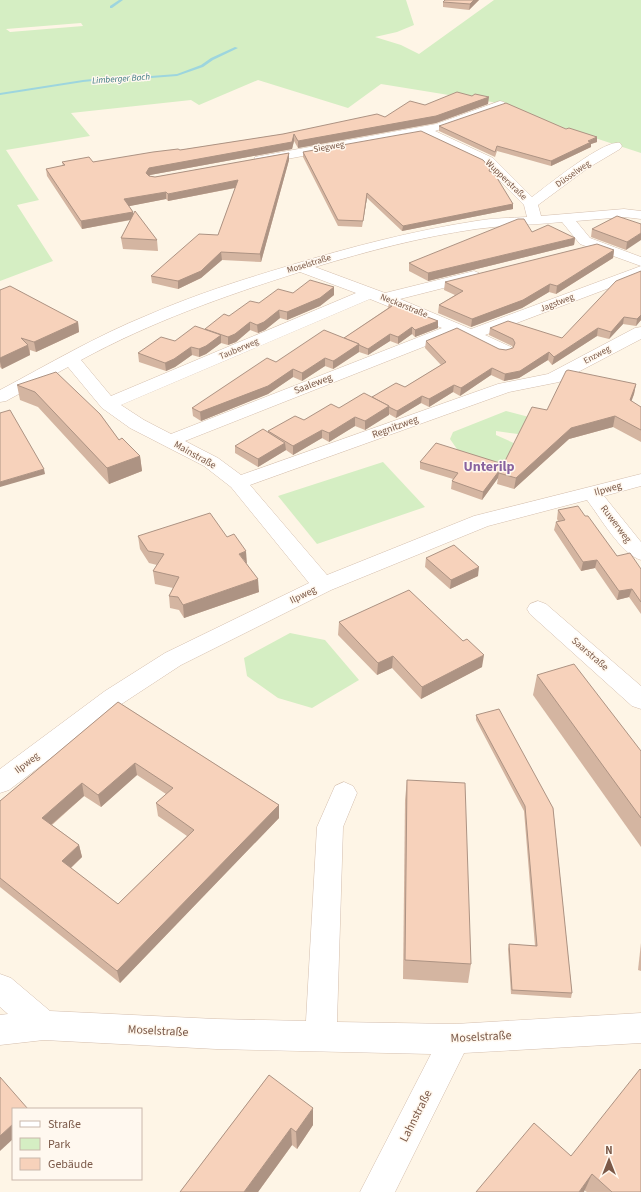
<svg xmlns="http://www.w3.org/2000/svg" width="641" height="1192" font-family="'Source Sans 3',sans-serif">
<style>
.green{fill:#d5eec3;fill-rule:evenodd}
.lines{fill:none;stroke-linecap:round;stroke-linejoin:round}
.stream{fill:#9dd5de;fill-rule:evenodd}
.minor-casing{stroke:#d4bead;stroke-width:1}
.minor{fill:#fff;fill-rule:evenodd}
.wall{fill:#d4b5a1;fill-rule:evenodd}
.shaded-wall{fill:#ad9383}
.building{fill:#f7d2bb;stroke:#ad9383;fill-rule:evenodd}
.labels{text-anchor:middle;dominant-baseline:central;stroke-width:3;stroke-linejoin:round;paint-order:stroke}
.far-water-label{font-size:9px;font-style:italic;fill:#397782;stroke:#fff8ef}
.far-street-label{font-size:9px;fill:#7b5948;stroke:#fff8ef}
.street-label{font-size:10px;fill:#7b5948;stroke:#fff8ef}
.near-street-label{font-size:12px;fill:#7b5948;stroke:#fff8ef}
.district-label{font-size:14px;font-weight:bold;fill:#89639f;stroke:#fff8ef}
</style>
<rect width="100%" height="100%" fill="#fef5e6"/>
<!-- green -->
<g class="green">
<path d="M0,0H406L414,25L397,32L375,37L401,45L419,54L494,0H641V153L549,123L492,102L381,84L348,108L258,80L199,105L191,100L71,113L90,136L6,150L39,200L17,205L53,261L0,281ZM81,23L83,26L10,32L6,29Z"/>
<path d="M506,411L529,417L518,434L496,431V435L518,445L504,462L487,463L459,452L450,439L453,432Z"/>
<path d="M383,462L425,507L317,544L278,496Z"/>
<path d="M290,633L325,640L359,680L312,708L278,698L247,676L244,658Z"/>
</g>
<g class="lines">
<!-- stream -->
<g class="stream">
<path d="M119,0H123L112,8H110V6Z"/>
<path d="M235,47L238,48L213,60L203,67L177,76L151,78L132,77L83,82L0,95V93L83,80L132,75L151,76L177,74L201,65L211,58Z"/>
</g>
<!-- minor casing -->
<g class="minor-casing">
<g id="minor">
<path d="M500,101L504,102L506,105L504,108L435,131L493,158L532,197C547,186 604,139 620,143L622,146L620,149L588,168L538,205L541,216L624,209L641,211V219L624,217L576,221L590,238L641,257V276L485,335L511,347L513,351L511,355L505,356L499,355L456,334L185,441L218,458L241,475L498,384L548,374L635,328L641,327V339L559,382L509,392L250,485L327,575L474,516L641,474V486L604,496L641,542V560C621,554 600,517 587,500L488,526L331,590L181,665L123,703L9,790L0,793V769L105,691L165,653L309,583L231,487L204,466L130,428L102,408L68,367L6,401L0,402V390C49,364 96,336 148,315C194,295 241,280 288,266C350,247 412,231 476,221C493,218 510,218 527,217L524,205L483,164L421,134L260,164L255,163L254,160L255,157L260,156L436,124ZM562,222L580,244L641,266L471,329L400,299L479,279L482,276L479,273L474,271L385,293L315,267C368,251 421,237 476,229C505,225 534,225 562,222ZM300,272L356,293L111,396L81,360C151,322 224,296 300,272ZM370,299L442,328L171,434L144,420L121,405Z"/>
<path d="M538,601L546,604L641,686V709L632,706L530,614L527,609L530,604Z"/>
<path d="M344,782L353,786L357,793L343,827L337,1022L455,1024L641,1013V1043L464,1053L395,1192H360L431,1054L216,1049L44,1040L0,1045V1015L8,1014L0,1007V974L11,978L50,1011L216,1019L306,1021L317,827L335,786Z"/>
</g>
</g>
<!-- minor -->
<use href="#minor" class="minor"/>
</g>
<!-- wall -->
<g class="wall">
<path d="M445,0H479L469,10L443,7V2Z"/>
<path d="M488,104L436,123L298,148L294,141L292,149L150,175L149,176L155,177L289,153V160L261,262L222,260L201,278L178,289L152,283L151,276L218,235L235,188L168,201L166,199L129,206L134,214L157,240L158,251L123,249L121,238L131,220L82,229L47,176L46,169L63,166L62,162H93L180,150L283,134L385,117L425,105Z"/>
<path d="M439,126L566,129L597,137V142L591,144V147L551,166L497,151L495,157L439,131Z"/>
<path d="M303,152L490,171L513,204V209L402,231L367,198L362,227L338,226L303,157Z"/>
<path d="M641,224L626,250L591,237L592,229Z"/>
<path d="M532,232L575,238L574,245L428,281L409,271V263Z"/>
<path d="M614,250L613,258L556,294L549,292L522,308L471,327L438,313L439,305L455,295L444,290L445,282Z"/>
<path d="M641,271V320L636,326L623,324L609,339L597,336L552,365L548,360L519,378L504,381L491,375L460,396L453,392L429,407L421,403L396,418L389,414L365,430L355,426L329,442L322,438L293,455L286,450L258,467L235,453V446L268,433V431L304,420L372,397L405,387L441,365L425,348L426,341L506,350L513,348L512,346L489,335L490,328L562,338Z"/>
<path d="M334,287V295L320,306L287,320L280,318L265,330L258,333L250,330L236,342L228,345L221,343L206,354L199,357L192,355L175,367L166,371L139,362L138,353L175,341L205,329L229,316L259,303L293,293Z"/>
<path d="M0,290L78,322L79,332L36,352L30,350V355L2,369L0,367Z"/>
<path d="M389,302L438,321V328L415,337L412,334L398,344L390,341L368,355L359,352L335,368L333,369L325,366L302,381L293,377L268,394L201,421L193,416L192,408L276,362L344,338L388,308Z"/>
<path d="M636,384L634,394L631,401L641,407V442L613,427L569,439L514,489L497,484L498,478L482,500L451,489L452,481L453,479L420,469V462L503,464L547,410Z"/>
<path d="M17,385L100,414L119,440L140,456L142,471L109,484L38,407L20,400Z"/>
<path d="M558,510L585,516L617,556L641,569V614L629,597L617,600L595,568L581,571L554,530L556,522L558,521L557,519Z"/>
<path d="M138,536L247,564L259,592L184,618L179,610L170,608L169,596L173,588L155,584L153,571L157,565L149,563L140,549Z"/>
<path d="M426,558L478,576L450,589L425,567Z"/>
<path d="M339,622L482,667L421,699L392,668L377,675L338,635Z"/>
<path d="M537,675L641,751V847L533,695Z"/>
<path d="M118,702L279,805V818L120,983L0,887V801ZM137,775L166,794L156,803L158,816L187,836L118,904L71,868L82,857L79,845L52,825L84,796L101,807Z"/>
<path d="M476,715L553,808L572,993L571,998L511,994L508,949L509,944L535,946L524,811L476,720Z"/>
<path d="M407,780L471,964L468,983L403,979L405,800Z"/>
<path d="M641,943V971L638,970Z"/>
<path d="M269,1075L313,1125L297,1149L292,1145L258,1192H180Z"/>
<path d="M571,1156L641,1192H587L585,1191Z"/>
</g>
<!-- shaded-wall -->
<g class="shaded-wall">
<path d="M474,0H479L469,10L470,4Z"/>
<path d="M489,97L488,104L436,123L298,148V141Z"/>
<path d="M294,134V141L292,149L150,175L147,180L146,173L149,168Z"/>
<path d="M597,137V142L591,144V147L551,166V161Z"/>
<path d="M289,153V160L261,262L260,254Z"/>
<path d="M238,180L239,187L168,201V194Z"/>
<path d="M166,192V199L125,207L124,199Z"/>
<path d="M367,193V198L362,227L363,221Z"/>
<path d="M513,204V209L402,231L403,226Z"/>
<path d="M133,212L134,219L82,229L81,221Z"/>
<path d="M641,233V240L626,250L627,242Z"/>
<path d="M575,238L574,245L428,281V273Z"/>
<path d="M614,250L613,258L556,294L557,286Z"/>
<path d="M221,252L222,260L201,278L178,289V281Z"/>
<path d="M550,284L549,292L522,308L471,327L472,319Z"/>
<path d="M334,287V295L320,306L287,320V312Z"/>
<path d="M279,310L280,318L265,330L258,333L257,325Z"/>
<path d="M641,315V320L636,326L637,319Z"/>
<path d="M624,317L623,324L609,339L611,332Z"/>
<path d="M438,321V328L415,337V330Z"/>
<path d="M78,322L79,332L36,352L34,342Z"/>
<path d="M250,322V330L236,342L228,345V337Z"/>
<path d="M412,327V334L398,344V337Z"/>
<path d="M598,328L597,336L552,365L554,357Z"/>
<path d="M390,334V341L368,355V349Z"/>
<path d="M221,335V343L206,354L199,357V349Z"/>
<path d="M359,344V352L333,369V361Z"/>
<path d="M28,345L30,355L2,369L0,362V358Z"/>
<path d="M191,347L192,355L175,367L166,371L165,363Z"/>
<path d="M549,352L548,360L519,378L504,381L505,374Z"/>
<path d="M325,358V366L302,381V373Z"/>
<path d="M492,368L491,375L460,396L461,388Z"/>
<path d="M293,369V377L268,394L201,421L200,412Z"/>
<path d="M636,384L634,394L628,411L630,400Z"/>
<path d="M454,385L453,392L429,407V399Z"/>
<path d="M422,396L421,403L396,418L397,411Z"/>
<path d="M389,406V415L365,430V421Z"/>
<path d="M615,416L613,427L569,439L514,489L516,478L571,428Z"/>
<path d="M355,417V426L329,442V433Z"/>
<path d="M322,430V438L293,455V446Z"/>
<path d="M285,443L286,450L258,467V459Z"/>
<path d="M140,456L142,471L109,484L107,468Z"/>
<path d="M504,464L499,473L498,478L482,500L483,492Z"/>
<path d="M44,469L45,474L0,487V482Z"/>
<path d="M246,551L247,564L239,554Z"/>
<path d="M597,560L595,568L581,571L583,562Z"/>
<path d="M479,567L478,576L450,589L451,580Z"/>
<path d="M258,579L259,592L184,618L183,605Z"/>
<path d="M632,589L629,597L617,600L619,591Z"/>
<path d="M484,655L482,667L421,699L422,687Z"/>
<path d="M393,656L392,668L377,675L378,663Z"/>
<path d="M135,763L137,775L101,807L98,795Z"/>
<path d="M82,783L84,796L45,830L42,818Z"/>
<path d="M279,805V818L120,983L117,971Z"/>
<path d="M79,845L82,857L65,873L62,861Z"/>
<path d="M313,1108V1125L297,1149L296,1132Z"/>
<path d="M13,1124V1139L0,1151V1136Z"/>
<path d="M291,1128L292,1145L258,1192H244Z"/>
<path d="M592,1174L584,1192H579Z"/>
</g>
<!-- building -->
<g class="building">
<path d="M445,0H474L470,4L443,2Z"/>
<path d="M457,92L472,96L475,94L489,97L436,116L298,141L294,134L292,142L149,168L146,173L149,176L155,177L289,153L260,254L221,252L201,271L178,281L151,276L199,234L218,235L238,180L168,194L166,192L124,199L133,212L81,221L46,169L65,165L62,162L89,157L93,162L153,152L178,149L180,150L283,134L377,114L385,117L410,101L425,105Z"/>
<path d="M506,103L566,129L569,128L597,137L588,141L591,142L551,161L497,146L495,152L439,126Z"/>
<path d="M421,131L483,160L490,168L489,171L494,173L513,204L403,226L367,193L363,221L338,220L303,152Z"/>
<path d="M135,211L157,240L121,238Z"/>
<path d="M617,216L641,224V233L627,242L592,229Z"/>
<path d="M518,219H524L532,232L548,225L575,238L428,273L409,263Z"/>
<path d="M597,244L614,250L557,286L550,284L523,300L472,319L439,305L463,291L445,282Z"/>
<path d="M641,271V315L637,319L624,317L611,332L598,328L554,357L549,352L520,371L505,374L492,368L461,388L454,385L429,399L422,396L397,411L389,407V406L372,397L396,383L405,387L446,362L426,341L457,328L499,349L506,350L513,348L515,343L513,339L490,328L508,321L562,338L616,281Z"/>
<path d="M310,280L334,287L320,298L287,312L279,310L264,322L257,325L250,322L235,334L228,337L205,329L224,314L229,316L250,301L259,303L278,289L293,293Z"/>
<path d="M10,286L78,322L34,342L21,338L28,345L0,358V290Z"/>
<path d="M389,302L438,321L415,330L412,327L398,337L390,334L368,349L359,345V344L344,338L392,306Z"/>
<path d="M195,326L221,335L206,346L199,349L191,347L174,359L165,363L138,353L161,337L175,341Z"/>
<path d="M324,330L359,344L335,360L333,361L325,358L302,373L293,369L268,386L200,412L192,408L267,358L276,362Z"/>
<path d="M568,370L636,384L630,400L641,407V430L615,416L571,428L516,478L499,473L532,407L547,410L566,371Z"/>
<path d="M56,372L100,414L119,440L122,438L140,456L107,468L35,392L17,385Z"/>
<path d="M364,393L389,406L365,421L355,417L329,433L322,430L293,446L268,431L295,416L304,420L331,404L339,408Z"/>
<path d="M10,410L44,469L0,482V413Z"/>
<path d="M263,429L285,443L258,459L235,446Z"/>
<path d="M436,443L503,464L502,467L483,492L452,481L458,473L420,462Z"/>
<path d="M578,506L585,516H588L617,556L630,553L641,569V602L632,589L619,591L597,560L583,562L556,522L565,520L558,510Z"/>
<path d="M210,513L227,537L234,534L246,551L239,554L258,579L183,605L178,597L169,596L179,577L153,571L164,554L148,551L138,536Z"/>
<path d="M454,545L479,567L451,580L426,558Z"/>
<path d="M409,590L463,641L467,639L484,655L422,687L393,656L378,663L339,622Z"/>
<path d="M574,664L641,751V818L537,675Z"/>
<path d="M118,702L279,805L117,971L0,878V801ZM135,763L173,788L156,803L194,830L118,904L62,861L79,845L42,818L82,783L98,795Z"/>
<path d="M499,709L553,808L572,993L512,990L509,944L537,946L525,806L476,715Z"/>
<path d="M407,780L465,783L471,964L405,960Z"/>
<path d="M640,1069L641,1070V1192H612L592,1174L579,1192H476L534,1123L571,1156Z"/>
<path d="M269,1075L313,1108L296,1132L291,1128L244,1192H180Z"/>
<path d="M0,1077L28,1109H13V1124L0,1136Z"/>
</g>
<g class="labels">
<!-- far-water labels -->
<g class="far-water-label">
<text transform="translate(121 79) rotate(-4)">Limberger Bach</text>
</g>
<!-- far-street labels -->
<g class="far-street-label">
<text transform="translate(329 147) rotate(-10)">Siegweg</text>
<text transform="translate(573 174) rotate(-35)">Düsselweg</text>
<text transform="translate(506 180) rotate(44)">Wupperstraße</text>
<text transform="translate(309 264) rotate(-17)">Moselstraße</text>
<text transform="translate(557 303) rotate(-21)">Jagstweg</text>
<text transform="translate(404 306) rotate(22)">Neckarstraße</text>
<text transform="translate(239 349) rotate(-23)">Tauberweg</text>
<text transform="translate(597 355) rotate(-28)">Enzweg</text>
</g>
<!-- street labels -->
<g class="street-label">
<text transform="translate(313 384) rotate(-21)">Saaleweg</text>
<text transform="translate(395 427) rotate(-20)">Regnitzweg</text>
<text transform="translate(195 455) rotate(29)">Mainstraße</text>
<text transform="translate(608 489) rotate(-15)">Ilpweg</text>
<text transform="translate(616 524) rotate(53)">Ruwerweg</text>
<text transform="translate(303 595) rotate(-26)">Ilpweg</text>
<text transform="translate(590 654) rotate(41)">Saarstraße</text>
<text transform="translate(27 763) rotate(-37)">Ilpweg</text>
</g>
<!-- near-street labels -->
<g class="near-street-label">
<text transform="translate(158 1031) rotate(3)">Moselstraße</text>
<text transform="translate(481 1037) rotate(-3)">Moselstraße</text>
<text transform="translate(416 1116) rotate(-63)">Lahnstraße</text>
</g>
<!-- district labels -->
<g class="district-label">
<text x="489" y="467">Unterilp</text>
</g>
</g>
<!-- legend -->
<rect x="12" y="1108" width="130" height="72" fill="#fff8ef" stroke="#cab8ac"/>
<rect x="20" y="1121" width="20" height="6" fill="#ffffff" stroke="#cab8ac"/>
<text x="48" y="1128" font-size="12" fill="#7b5948">Straße</text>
<rect x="20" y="1138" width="20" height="12" fill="#d5eec3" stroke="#cab8ac"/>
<text x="48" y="1148" font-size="12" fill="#7b5948">Park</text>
<rect x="20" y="1158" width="20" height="12" fill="#f7d2bb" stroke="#cab8ac"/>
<text x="48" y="1168" font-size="12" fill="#7b5948">Gebäude</text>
<!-- north arrow -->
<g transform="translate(609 1160)" stroke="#fff8ef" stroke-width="3" paint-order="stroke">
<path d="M0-3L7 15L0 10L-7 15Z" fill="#7b5948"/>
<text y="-6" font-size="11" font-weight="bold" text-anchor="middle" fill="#7b5948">N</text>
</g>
</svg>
